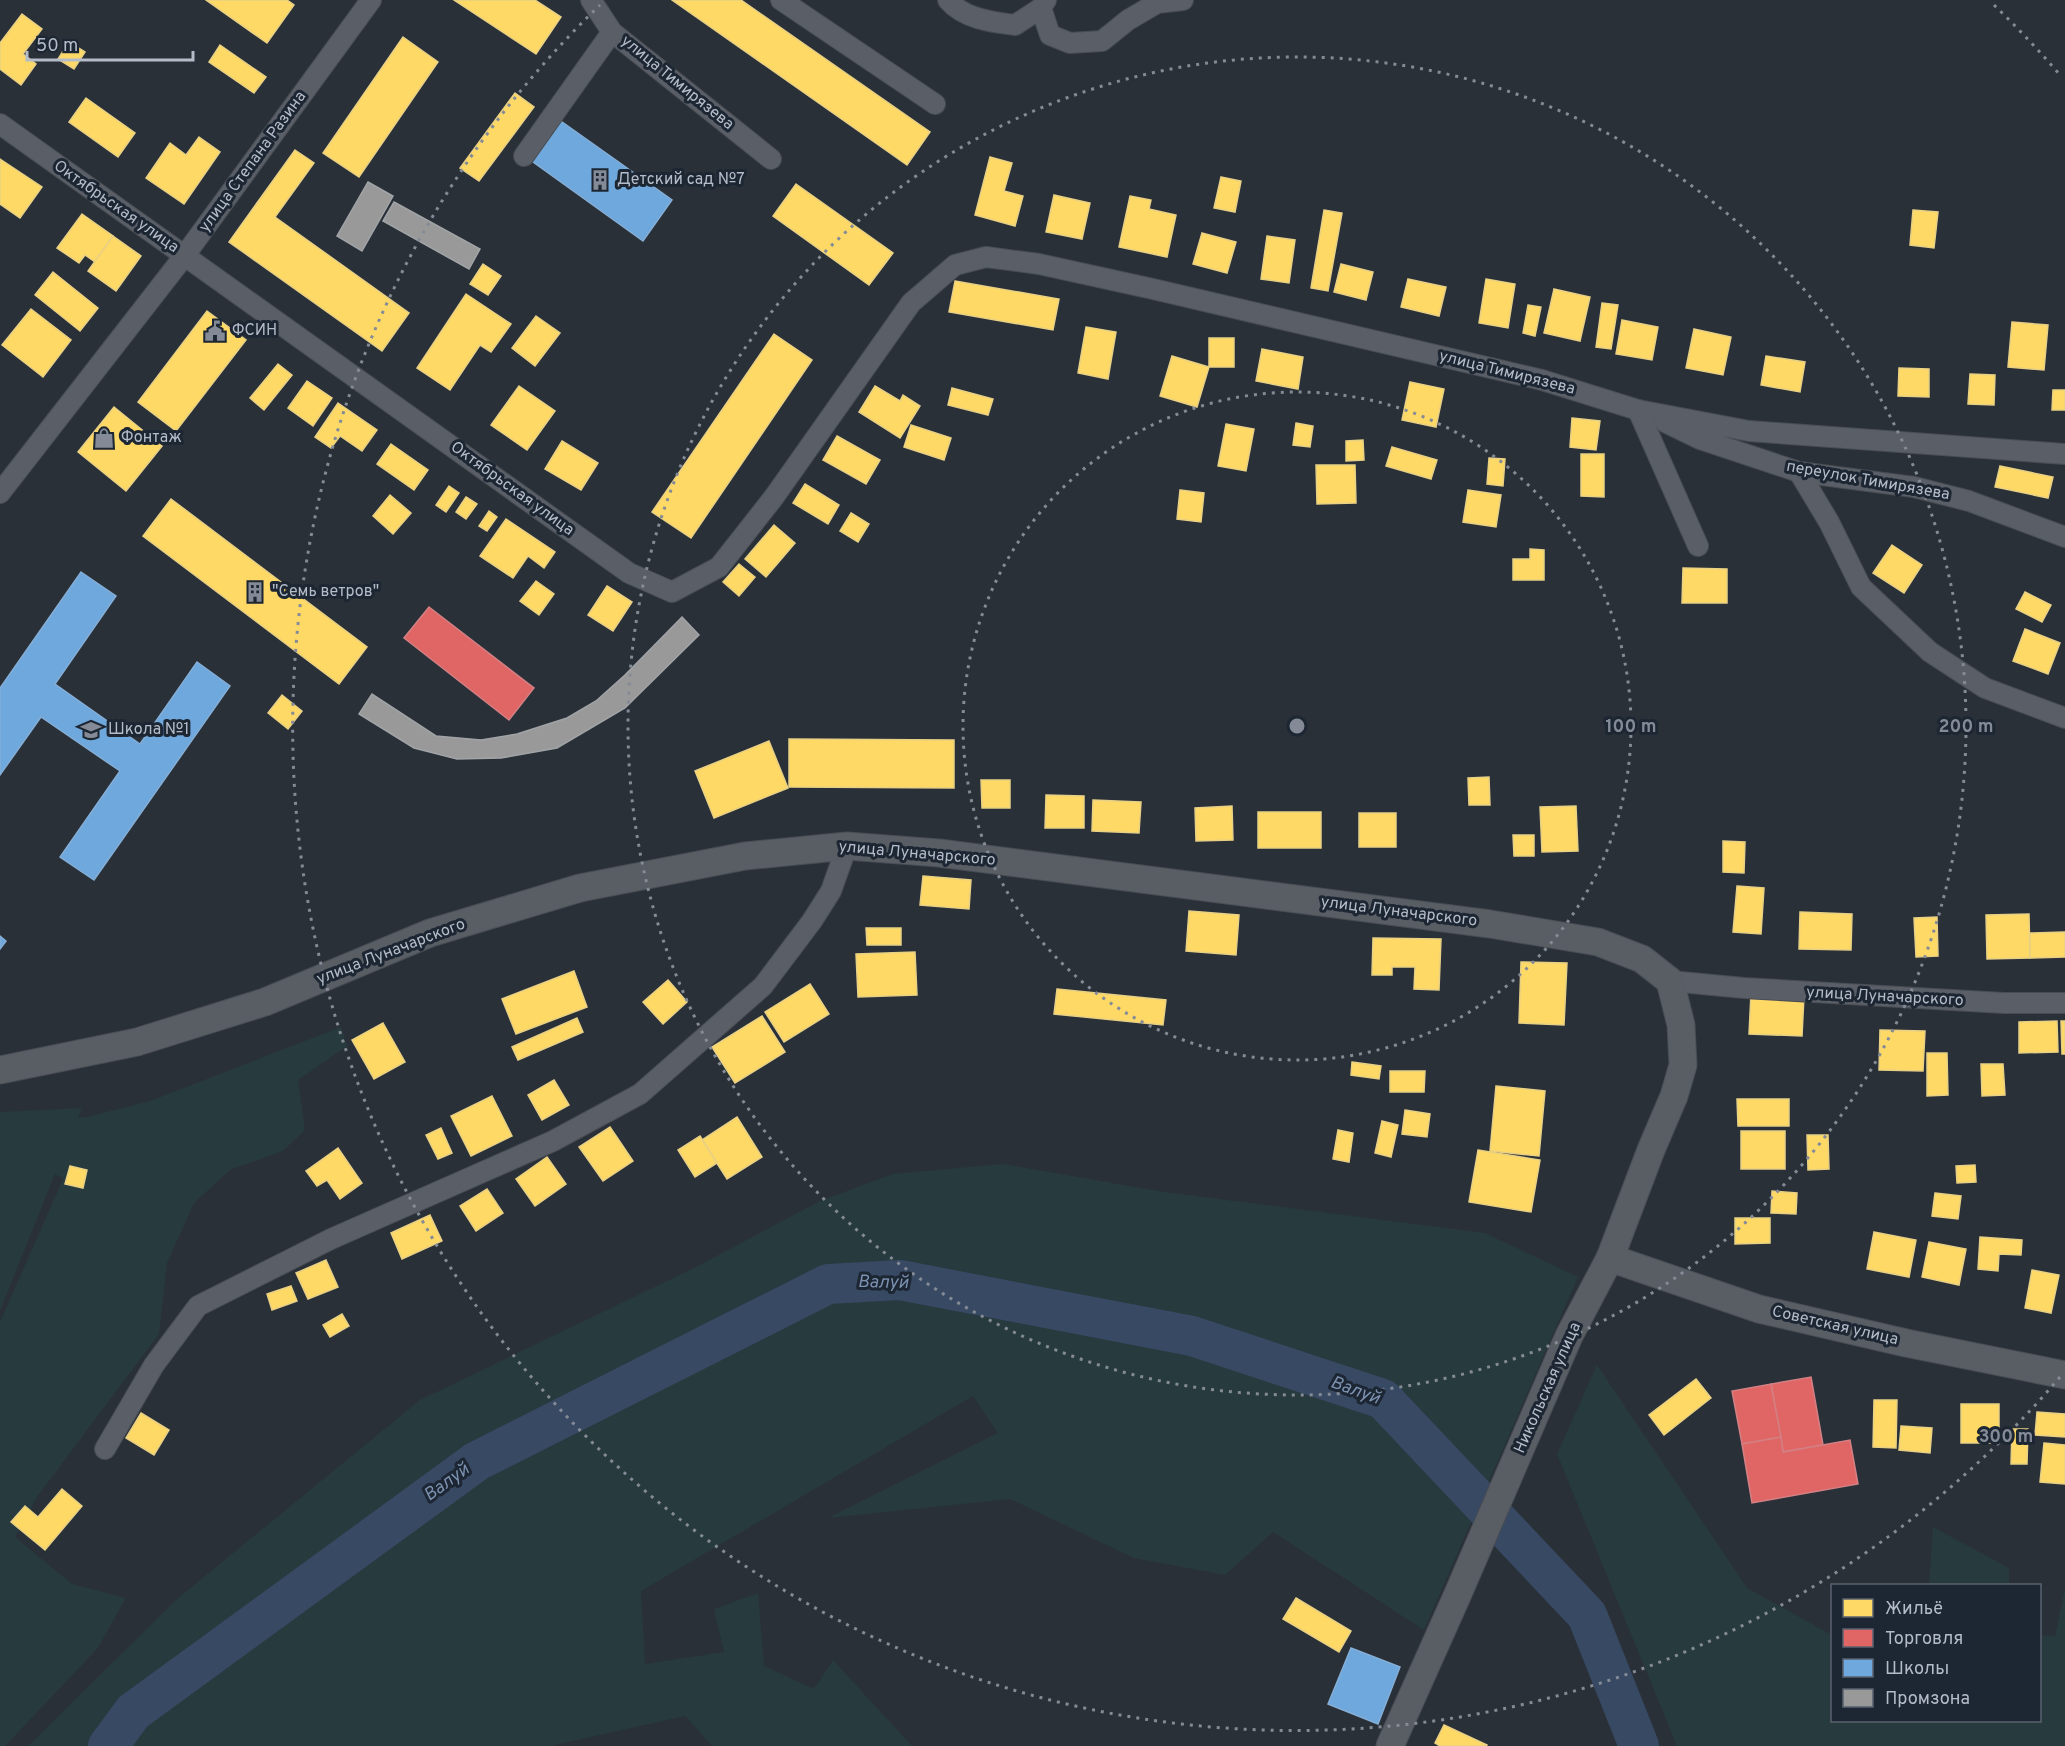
<svg xmlns="http://www.w3.org/2000/svg" width="2065" height="1746" font-family="Overpass,sans-serif">
<style>
.green{fill:#273a3e}
.homes{fill:#ffd966;stroke:#e8d084;stroke-width:1.5}
.shops{fill:#e06666;stroke:#d38084;stroke-width:1.5}
.schools{fill:#6fa8dc;stroke:#84aed6;stroke-width:1.5}
.industry{fill:#999;stroke:#a1a4a7;stroke-width:1.5}
.lines{fill:none;stroke-linecap:round;stroke-linejoin:round}
.river{stroke:#384963;stroke-width:40}
.street-casing{stroke:#484c53;stroke-width:22}
.secondary-casing{stroke:#484c53;stroke-width:29}
.street{stroke:#5a5e66;stroke-width:20}
.secondary{stroke:#595d64;stroke-width:27}
.ring{fill:none;stroke:#848b96;stroke-width:3;stroke-dasharray:3 6}
.labels{text-anchor:middle;dominant-baseline:central;stroke-width:6;stroke-linejoin:round;paint-order:stroke}
.street-label{font-size:16px;fill:#b4bcc9;stroke:#1d2633}
.poi-label{font-size:16px;fill:#b4bcc9;stroke:#1d2633;text-anchor:start}
.water-label{font-size:18px;font-style:italic;fill:#7c92b1;stroke:#1d2633}
.centre{fill:#848b96;stroke:#1d2633;stroke-width:3}
.ring-label{font-size:18px;text-anchor:middle;font-weight:bold;fill:#848b96;stroke:#1d2633;stroke-width:6;stroke-linejoin:round;paint-order:stroke}
</style>
<rect width="100%" height="100%" fill="#2a3038"/>
<!-- green -->
<g class="green">
<path d="M341,1027L347,1046L298,1080L305,1130L283,1151L230,1170L194,1203L167,1263L159,1334L37,1497L15,1537L72,1584L126,1598L97,1649L5,1746H0V1322L63,1179L55,1174L0,1311V1112L82,1108L78,1118L87,1117L150,1101Z"/>
<path d="M1003,1164L1164,1192L1485,1233L1578,1277L1424,1630L1273,1532L1225,1575L1134,1558L1010,1499L828,1518L998,1433L973,1396L641,1591L645,1664L724,1652L714,1609L758,1593L764,1666L814,1689L833,1660L912,1746H712L685,1716L550,1746H28L177,1599L420,1400L694,1268L820,1201L893,1174Z"/>
<path d="M1597,1365L1747,1588L1832,1635V1720H2040V1635L2055,1636L2065,1589V1746H1677L1557,1454Z"/>
<path d="M1933,1527L2009,1568V1585H1929Z"/>
</g>
<!-- homes -->
<g class="homes">
<path d="M206,0H287L294,5L267,43Z"/>
<path d="M454,0H535L561,17L536,54Z"/>
<path d="M672,0H741L930,132L907,165Z"/>
<path d="M22,14L42,29L23,54L36,64L21,85L0,69V43Z"/>
<path d="M403,37L438,62L359,177L323,153Z"/>
<path d="M69,42L85,52L74,69L58,59Z"/>
<path d="M220,45L266,77L254,93L209,62Z"/>
<path d="M515,93L534,107L479,181L460,168Z"/>
<path d="M86,98L135,133L118,157L69,122Z"/>
<path d="M199,137L220,152L184,204L146,178L170,143L186,155Z"/>
<path d="M295,150L314,163L275,217L409,313L382,351L229,242Z"/>
<path d="M990,157L1012,163L1004,191L1023,196L1015,226L975,215Z"/>
<path d="M0,159L42,187L20,218L0,204Z"/>
<path d="M1221,177L1241,181L1235,212L1214,208Z"/>
<path d="M796,184L893,253L869,285L773,216Z"/>
<path d="M1054,195L1090,203L1082,239L1046,232Z"/>
<path d="M1130,196L1151,200L1149,209L1176,215L1167,257L1119,247Z"/>
<path d="M1324,210L1342,213L1328,291L1311,288Z"/>
<path d="M1913,210L1938,212L1934,248L1910,245Z"/>
<path d="M82,214L113,236L95,262L85,255L79,263L57,248Z"/>
<path d="M1202,233L1236,242L1227,273L1193,264Z"/>
<path d="M113,236L141,256L116,291L88,271Z"/>
<path d="M1267,236L1295,240L1289,283L1261,279Z"/>
<path d="M483,264L501,276L488,295L470,284Z"/>
<path d="M1341,264L1373,272L1366,300L1334,292Z"/>
<path d="M53,272L98,308L80,331L35,295Z"/>
<path d="M1408,279L1446,287L1439,316L1401,307Z"/>
<path d="M1486,279L1515,284L1508,328L1479,323Z"/>
<path d="M955,281L1059,299L1053,330L949,312Z"/>
<path d="M1554,289L1590,297L1580,341L1544,333Z"/>
<path d="M466,294L511,324L491,352L480,345L450,390L417,368Z"/>
<path d="M1602,303L1618,305L1611,349L1596,347Z"/>
<path d="M1528,305L1541,307L1535,336L1523,333Z"/>
<path d="M31,309L71,340L43,377L2,345Z"/>
<path d="M207,311L246,340L176,431L138,402Z"/>
<path d="M536,316L560,333L535,366L512,348Z"/>
<path d="M1622,320L1658,327L1652,360L1616,354Z"/>
<path d="M2012,322L2048,325L2044,370L2008,367Z"/>
<path d="M1086,327L1116,332L1108,379L1078,373Z"/>
<path d="M1694,329L1731,337L1723,375L1686,368Z"/>
<path d="M774,334L812,360L691,538L652,512Z"/>
<rect x="1209" y="338" width="25" height="29"/>
<path d="M1262,349L1303,357L1298,389L1256,381Z"/>
<path d="M1172,356L1209,367L1197,407L1160,396Z"/>
<path d="M1766,356L1805,362L1800,392L1761,385Z"/>
<path d="M278,364L292,375L264,410L250,398Z"/>
<path d="M1899,368L1929,369V397L1898,396Z"/>
<path d="M1970,374L1995,375L1994,405L1968,404Z"/>
<path d="M307,381L332,398L313,426L288,408Z"/>
<path d="M1410,382L1444,389L1436,427L1402,420Z"/>
<path d="M519,386L555,411L527,450L491,425Z"/>
<path d="M875,386L900,401L903,395L920,406L900,438L859,412Z"/>
<path d="M952,388L993,399L988,415L948,405Z"/>
<path d="M2053,390H2065V410H2052Z"/>
<path d="M338,403L377,430L362,451L340,436L331,448L315,437Z"/>
<path d="M114,407L162,446L126,491L78,452Z"/>
<path d="M1572,418L1600,421L1596,450L1570,447Z"/>
<path d="M1296,423L1313,426L1310,447L1293,445Z"/>
<path d="M1226,424L1254,429L1246,471L1218,466Z"/>
<path d="M911,425L951,438L944,460L904,447Z"/>
<path d="M837,436L880,460L866,484L823,460Z"/>
<path d="M1363,440L1364,460L1346,461V441Z"/>
<path d="M562,441L598,463L581,490L545,469Z"/>
<path d="M391,444L428,470L414,490L377,464Z"/>
<path d="M1392,447L1437,460L1431,479L1386,466Z"/>
<path d="M1581,454H1604V497L1581,496Z"/>
<path d="M1489,458L1505,459L1503,486L1487,484Z"/>
<path d="M1316,465H1355L1356,503L1317,504Z"/>
<path d="M2000,466L2053,477L2048,498L1995,487Z"/>
<path d="M805,484L839,505L828,524L793,503Z"/>
<path d="M449,486L459,493L446,512L436,505Z"/>
<path d="M1180,490L1204,493L1201,522L1177,519Z"/>
<path d="M1468,490L1501,495L1496,527L1463,522Z"/>
<path d="M390,495L411,513L393,534L373,516Z"/>
<path d="M466,497L477,504L466,519L456,512Z"/>
<path d="M171,499L367,647L339,684L143,536Z"/>
<path d="M489,511L497,517L487,531L479,526Z"/>
<path d="M851,513L869,524L858,542L840,531Z"/>
<path d="M506,519L555,552L544,568L528,556L513,578L480,556Z"/>
<path d="M774,525L795,543L766,577L745,559Z"/>
<path d="M1892,545L1922,565L1904,593L1873,573Z"/>
<path d="M1530,549L1544,550V580H1513V559H1530Z"/>
<path d="M739,564L755,577L739,596L723,582Z"/>
<path d="M1683,568L1727,569V603H1682Z"/>
<path d="M536,581L554,594L539,615L520,601Z"/>
<path d="M607,586L632,602L613,631L588,615Z"/>
<path d="M2025,592L2051,605L2042,622L2016,609Z"/>
<path d="M2025,629L2060,643L2048,674L2013,661Z"/>
<path d="M282,695L302,711L288,729L268,713Z"/>
<path d="M789,739L954,740V788L789,787Z"/>
<path d="M769,741L788,788L714,818L695,771Z"/>
<path d="M1489,777L1490,805H1469L1468,778Z"/>
<path d="M981,780H1010V808H982Z"/>
<path d="M1046,795L1084,796V828H1045Z"/>
<path d="M1093,800L1141,802L1139,833L1092,831Z"/>
<path d="M1232,806L1233,840L1196,841L1195,808Z"/>
<path d="M1576,806L1578,851L1542,852L1540,807Z"/>
<rect x="1258" y="812" width="63" height="36"/>
<rect x="1359" y="813" width="37" height="34"/>
<path d="M1513,835H1534V856H1514Z"/>
<path d="M1723,841L1745,842L1744,873L1723,872Z"/>
<path d="M923,876L971,880L969,909L920,905Z"/>
<path d="M1737,886L1764,888L1761,934L1733,932Z"/>
<path d="M1189,911L1239,915L1236,955L1186,951Z"/>
<path d="M1800,912L1852,914L1851,950L1799,949Z"/>
<path d="M2029,914L2030,958L1987,959L1986,915Z"/>
<path d="M1937,917L1938,956L1916,957L1914,918Z"/>
<path d="M866,928H901V945H867Z"/>
<path d="M2065,932V957L2030,958V933Z"/>
<path d="M1373,938L1441,939L1439,990L1414,989L1415,967H1392V975H1372Z"/>
<path d="M915,952L917,995L858,997L856,954Z"/>
<path d="M1521,962L1567,963L1564,1025L1519,1023Z"/>
<path d="M574,971L587,1007L516,1034L502,999Z"/>
<path d="M668,980L687,1002L663,1024L643,1002Z"/>
<path d="M810,984L829,1014L784,1042L765,1012Z"/>
<path d="M1057,989L1166,1000L1163,1025L1054,1014Z"/>
<path d="M1751,994L1804,996L1802,1036L1749,1034Z"/>
<path d="M762,1016L785,1052L735,1083L712,1047Z"/>
<path d="M577,1018L583,1032L518,1060L512,1047Z"/>
<path d="M2057,1021L2058,1052L2019,1053V1022Z"/>
<path d="M2061,1021H2065V1054H2062Z"/>
<path d="M383,1023L405,1062L374,1079L352,1040Z"/>
<path d="M1880,1030L1925,1031L1923,1071L1879,1070Z"/>
<path d="M1927,1053H1947L1948,1095L1927,1096Z"/>
<path d="M1352,1062L1381,1066L1379,1079L1351,1075Z"/>
<path d="M1981,1064H2003L2005,1095L1982,1096Z"/>
<path d="M1390,1071H1425L1424,1092H1390Z"/>
<path d="M554,1080L569,1105L542,1120L528,1095Z"/>
<path d="M1496,1086L1545,1091L1539,1156L1490,1151Z"/>
<path d="M492,1096L512,1136L471,1156L451,1116Z"/>
<path d="M1737,1099H1789V1126H1738Z"/>
<path d="M1405,1110L1430,1114L1427,1137L1402,1134Z"/>
<path d="M737,1117L762,1157L727,1179L702,1140Z"/>
<path d="M1382,1121L1398,1125L1391,1157L1375,1153Z"/>
<path d="M610,1127L633,1161L603,1181L579,1147Z"/>
<path d="M441,1128L452,1153L438,1159L426,1135Z"/>
<path d="M1338,1130L1353,1133L1349,1162L1333,1159Z"/>
<rect x="1741" y="1131" width="44" height="38"/>
<path d="M1807,1135H1828L1829,1169L1808,1170Z"/>
<path d="M700,1136L717,1163L695,1177L678,1150Z"/>
<path d="M338,1148L362,1183L340,1199L327,1180L317,1186L306,1171Z"/>
<path d="M1478,1150L1540,1160L1531,1212L1469,1202Z"/>
<path d="M547,1157L566,1184L535,1206L516,1179Z"/>
<path d="M1975,1165L1976,1182L1957,1183L1956,1166Z"/>
<path d="M70,1166L87,1170L83,1188L65,1184Z"/>
<path d="M487,1189L503,1213L476,1231L460,1206Z"/>
<path d="M1772,1191L1797,1193L1796,1214L1771,1213Z"/>
<path d="M1935,1193L1961,1196L1958,1219L1932,1216Z"/>
<path d="M430,1215L442,1241L402,1259L391,1233Z"/>
<path d="M1735,1218H1770V1243L1735,1244Z"/>
<path d="M1874,1232L1916,1240L1909,1277L1867,1269Z"/>
<path d="M1980,1237L2022,1240L2021,1255L1999,1254L1998,1271L1978,1269Z"/>
<path d="M1929,1242L1966,1249L1959,1285L1922,1277Z"/>
<path d="M326,1260L338,1287L308,1299L296,1273Z"/>
<path d="M2032,1270L2059,1275L2051,1313L2025,1308Z"/>
<path d="M291,1286L297,1301L272,1310L267,1294Z"/>
<path d="M342,1314L349,1326L330,1337L323,1325Z"/>
<path d="M1696,1379L1711,1398L1664,1435L1649,1415Z"/>
<path d="M1874,1400H1897L1896,1448L1873,1447Z"/>
<rect x="1961" y="1404" width="38" height="39"/>
<path d="M2037,1412L2065,1414V1437L2035,1435Z"/>
<path d="M141,1413L169,1430L154,1455L126,1438Z"/>
<path d="M1901,1426L1932,1428L1930,1453L1899,1450Z"/>
<path d="M2012,1429H2028L2027,1464H2011Z"/>
<path d="M2044,1443L2065,1445V1484L2040,1482Z"/>
<path d="M62,1489L82,1506L45,1550L11,1522L25,1506L38,1517Z"/>
<path d="M1296,1598L1351,1631L1339,1652L1283,1619Z"/>
<path d="M1444,1725L1487,1745L1486,1746H1440L1435,1743Z"/>
</g>
<!-- shops -->
<g class="shops">
<path d="M429,607L534,688L509,720L404,638Z"/>
<path d="M1811,1377L1823,1445L1783,1452L1771,1384Z"/>
<path d="M1771,1384L1781,1437L1742,1444L1732,1391Z"/>
<path d="M1781,1437L1783,1452L1850,1440L1858,1484L1752,1503L1742,1444Z"/>
</g>
<!-- schools -->
<g class="schools">
<path d="M558,119L672,200L643,241L529,159Z"/>
<path d="M81,572L116,596L55,684L140,744L197,662L230,686L94,880L60,857L120,771L41,717L0,775V688Z"/>
<path d="M0,936L6,941L0,949Z"/>
<path d="M1351,1648L1400,1667L1378,1724L1328,1704Z"/>
</g>
<!-- industry -->
<g class="industry">
<path d="M368,182L393,196L362,251L337,236Z"/>
<path d="M394,202L480,249L469,269L383,221Z"/>
<path d="M682,617L699,635L625,708L557,748L501,758L457,759L414,748L359,714L372,694L436,736L481,740L517,734L567,718L596,701L625,675Z"/>
</g>
<g class="lines">
<!-- river -->
<path class="river" d="M108,1746L133,1712L477,1461L828,1284L900,1280L1192,1336L1383,1399L1587,1615L1639,1746"/>
<!-- street casing -->
<g class="street-casing">
<g id="street">
<path d="M591,0L612,32L771,159"/>
<path d="M781,0L935,104"/>
<path d="M948,0C964,19 992,22 1015,25L1041,8"/>
<path d="M1046,0L1041,8L1050,35L1070,43L1102,41L1128,20L1157,3L1183,0"/>
<path d="M0,124L629,573L672,592L719,567L774,497L911,303L955,265L986,257L1039,264L1153,289L1542,380L1638,410L1749,431L2065,454"/>
<path d="M524,156L612,32"/>
<path d="M1638,410L1698,546"/>
<path d="M1665,422L1700,439L1799,472L1914,487L1969,501L2065,537"/>
<path d="M1799,472L1829,522L1861,587L1930,652L1985,688L2065,718"/>
<path d="M0,493L185,255L371,0"/>
<path d="M1670,981L1744,988L2004,1003H2065"/>
<path d="M105,1449L154,1365L198,1306L331,1239L553,1141L640,1094L763,986L812,921L831,891L847,846"/>
</g>
</g>
<!-- secondary casing -->
<g class="secondary-casing">
<g id="secondary">
<path d="M0,1070L137,1042L265,1002L430,933L580,888L745,856L847,846L939,853L1490,924L1598,942L1642,959L1670,981L1681,1025L1683,1065L1674,1096L1651,1150L1610,1258L1569,1336L1457,1596L1390,1746"/>
<path d="M1610,1258L1759,1309L1906,1343L2065,1375"/>
</g>
</g>
<!-- street -->
<use href="#street" class="street"/>
<!-- secondary -->
<use href="#secondary" class="secondary"/>
</g>
<!-- distance rings -->
<g class="ring">
<circle cx="1297" cy="726" r="334"/>
<circle cx="1297" cy="726" r="669"/>
<path d="M2060 1377A1003 1003 0 1 1 600 5M1994 5A1003 1003 0 0 1 2060 75"/>
</g>
<!-- icons -->
<defs>
<g id="building-bare" transform="scale(1.62)"><path d="M-4-6H4V6H1V3H-1V6H-4ZM-2.5-4.3h1.7v1.8h-1.7ZM.8-4.3h1.7v1.8H.8ZM-2.5-1h1.7V.8h-1.7ZM.8-1h1.7V.8H.8Z" fill="#848b96" stroke="#1d2633" stroke-width="2.5" paint-order="stroke"/></g>
<g id="civic-bare" transform="scale(1.62)"><path d="M-.6-6.5H3V-4.5H.6V-3L4-1V1h2V6H-6V1h2V-1L-.6-3ZM-1.2 2.5V6h2.4V2.5Z" fill="#848b96" stroke="#1d2633" stroke-width="2.5" paint-order="stroke"/></g>
<g id="shop-bare" transform="scale(1.62)"><path d="M-5-2.5h2.3a2.7 3.5 0 0 1 5.4 0H5L5.5 6h-11ZM-1.5-2.5h3a1.5 2.3 0 0 0-3 0Z" fill="#848b96" stroke="#1d2633" stroke-width="2.5" paint-order="stroke"/></g>
<g id="school-bare" transform="scale(1.62)"><path d="M0-5L7-2L0 1L-7-2ZM-4 1L0 2.5L4 1V4Q0 6-4 4Z" fill="#848b96" stroke="#1d2633" stroke-width="2.5" paint-order="stroke"/></g>
</defs>
<g fill-rule="evenodd">
<use href="#building-bare" x="600" y="180"/>
<use href="#civic-bare" x="215" y="331"/>
<use href="#shop-bare" x="104" y="438"/>
<use href="#building-bare" x="255" y="592"/>
<use href="#school-bare" x="91" y="730"/>
</g>
<g class="labels">
<!-- street labels -->
<g class="street-label">
<text transform="translate(677 83) rotate(39)">улица Тимирязева</text>
<text transform="translate(253 162) rotate(-54)">улица Степана Разина</text>
<text transform="translate(116 207) rotate(35)">Октябрьская улица</text>
<text transform="translate(1507 373) rotate(14)">улица Тимирязева</text>
<text transform="translate(1868 481) rotate(10)">переулок Тимирязева</text>
<text transform="translate(512 489) rotate(36)">Октябрьская улица</text>
<text transform="translate(917 854) rotate(5)">улица Луначарского</text>
<text transform="translate(1399 912) rotate(7)">улица Луначарского</text>
<text transform="translate(391 952) rotate(-21)">улица Луначарского</text>
<text transform="translate(1885 997) rotate(3)">улица Луначарского</text>
<text transform="translate(1835 1326) rotate(13)">Советская улица</text>
<text transform="translate(1548 1388) rotate(-66)">Никольская улица</text>
</g>
<!-- poi labels -->
<g class="poi-label">
<text x="617" y="180">Детский сад №7</text>
<text x="232" y="331">ФСИН</text>
<text x="121" y="438">Фонтаж</text>
<text x="272" y="592">"Семь ветров"</text>
<text x="108" y="730">Школа №1</text>
</g>
<!-- water labels -->
<g class="water-label">
<text transform="translate(883 1283) rotate(1)">Валуй</text>
<text transform="translate(1355 1391) rotate(20)">Валуй</text>
<text transform="translate(447 1483) rotate(-36)">Валуй</text>
</g>
</g>
<circle cx="1297" cy="726" r="9" class="centre"/>
<g class="ring-label">
<text x="1631" y="732">100 m</text>
<text x="1966" y="732">200 m</text>
<text x="2006" y="1442">300 m</text>
</g>
<!-- legend -->
<rect x="1831" y="1584" width="210" height="138" fill="#1d2633" stroke="#59626f" stroke-width="1.5"/>
<rect x="1843" y="1599" width="30" height="18" fill="#ffd966" stroke="#59626f" stroke-width="1.5"/>
<text x="1885" y="1614" font-size="18" fill="#b4bcc9">Жильё</text>
<rect x="1843" y="1629" width="30" height="18" fill="#e06666" stroke="#59626f" stroke-width="1.5"/>
<text x="1885" y="1644" font-size="18" fill="#b4bcc9">Торговля</text>
<rect x="1843" y="1659" width="30" height="18" fill="#6fa8dc" stroke="#59626f" stroke-width="1.5"/>
<text x="1885" y="1674" font-size="18" fill="#b4bcc9">Школы</text>
<rect x="1843" y="1689" width="30" height="18" fill="#999999" stroke="#59626f" stroke-width="1.5"/>
<text x="1885" y="1704" font-size="18" fill="#b4bcc9">Промзона</text>
<!-- scale -->
<path d="M27 51v9h166v-9" fill="none" stroke="#b4bcc9" stroke-width="3"/>
<text x="36" y="51" font-size="18" fill="#b4bcc9" stroke="#1d2633" stroke-width="4.5" paint-order="stroke">50 m</text>
</svg>
